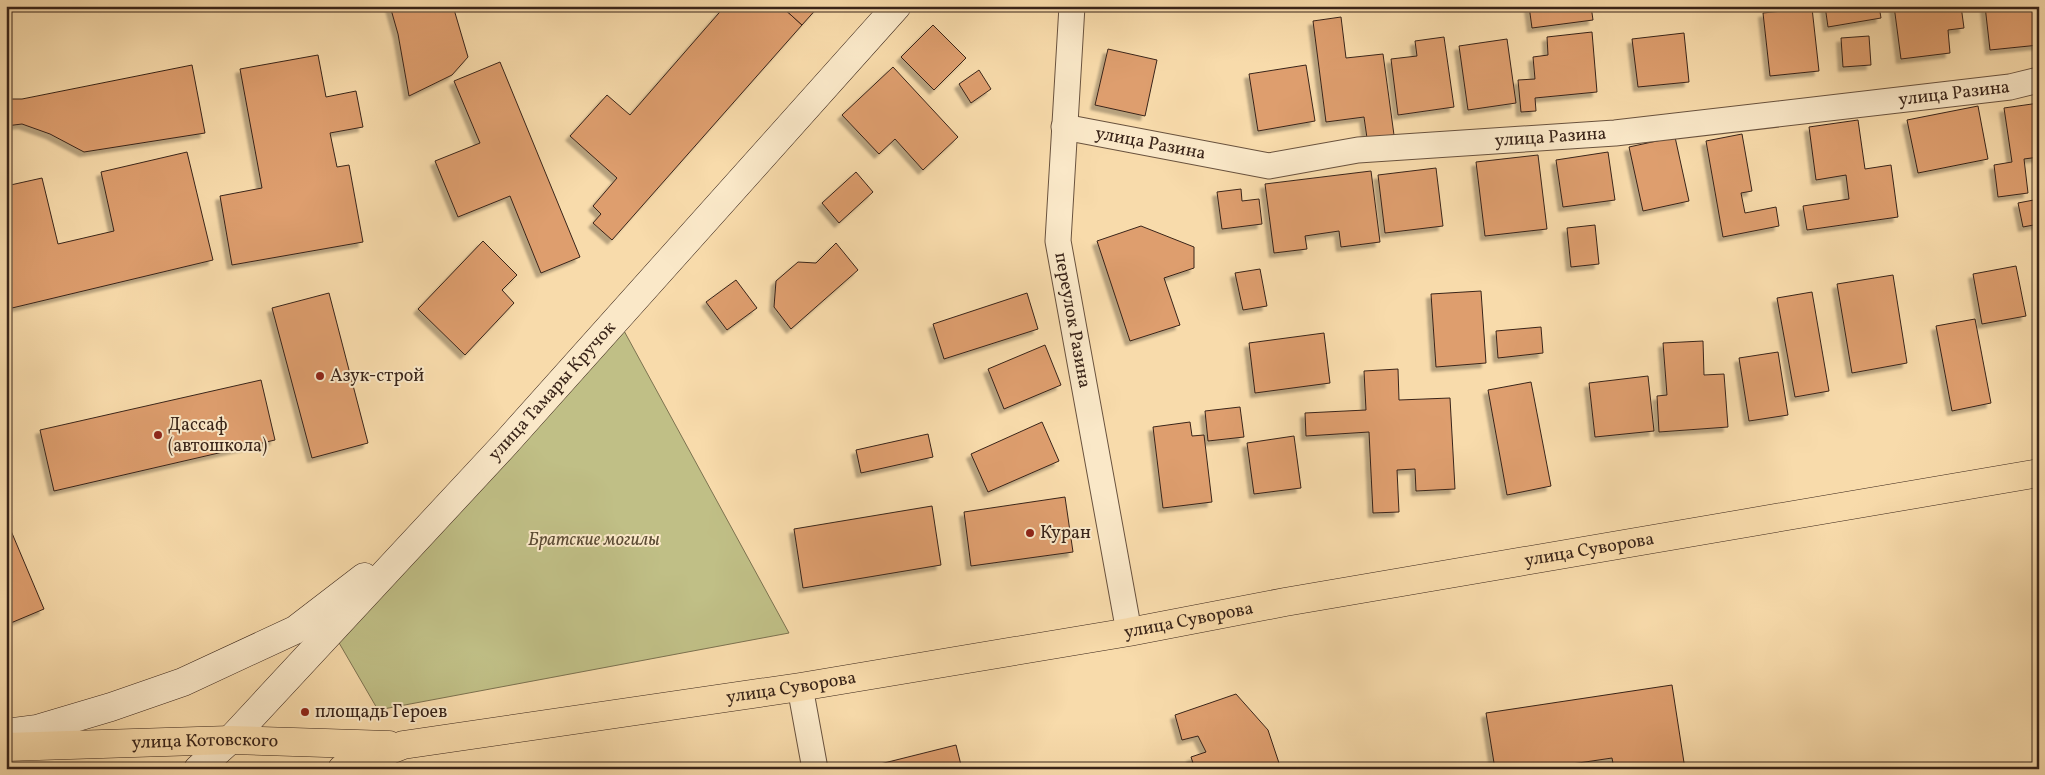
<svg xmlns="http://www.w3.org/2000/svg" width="2045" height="775" font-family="Vollkorn,serif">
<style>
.green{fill:#c0bf86;stroke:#7c7250}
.building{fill:#de9e6e;stroke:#392419;filter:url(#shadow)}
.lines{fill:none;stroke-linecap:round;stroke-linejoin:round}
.street-casing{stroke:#69523e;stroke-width:27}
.secondary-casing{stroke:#392419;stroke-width:29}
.primary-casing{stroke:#392419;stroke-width:29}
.street{stroke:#fae8c8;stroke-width:25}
.secondary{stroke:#fae8c8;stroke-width:28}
.primary{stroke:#f8dbab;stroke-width:28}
.poi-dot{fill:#8f2418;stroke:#fae8c8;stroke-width:2}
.labels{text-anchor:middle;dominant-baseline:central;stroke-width:4;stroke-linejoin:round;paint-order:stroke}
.street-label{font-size:18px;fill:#392419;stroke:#fae8c8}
.poi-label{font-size:18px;fill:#392419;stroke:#fae8c8;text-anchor:start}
.park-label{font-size:18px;font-style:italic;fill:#5b4b34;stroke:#fae8c8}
</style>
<defs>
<filter id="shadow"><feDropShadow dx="-4.5" dy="4.5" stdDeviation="1" flood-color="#0004"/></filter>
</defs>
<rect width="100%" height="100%" fill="#f8dbab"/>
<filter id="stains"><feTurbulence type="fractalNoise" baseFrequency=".004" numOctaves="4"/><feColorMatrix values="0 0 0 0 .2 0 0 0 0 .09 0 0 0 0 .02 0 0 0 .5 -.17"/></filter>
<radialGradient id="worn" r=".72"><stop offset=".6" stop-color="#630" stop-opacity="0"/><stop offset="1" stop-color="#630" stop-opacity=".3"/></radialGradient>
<!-- green -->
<path class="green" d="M623,329L789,633L378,710L331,629Z"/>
<!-- building -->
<g class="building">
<path d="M390,6H453L468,57L452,75L409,96L398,34Z"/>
<path d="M725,6H781L802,25L612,240L593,223L601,214L593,206L617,178L570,136L607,95L630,115Z"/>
<path d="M781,6H819L802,25Z"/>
<path d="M1529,6H1591L1593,20L1532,28Z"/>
<path d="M1825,6H1879L1881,18L1828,27Z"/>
<path d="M1894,6H1961L1964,28L1948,30L1950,53L1901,59Z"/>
<path d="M1985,6H2039V45L1990,50Z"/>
<path d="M1812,8L1819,71L1770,76L1763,13Z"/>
<path d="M1341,17L1346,58L1383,54L1394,135L1367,138L1364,117L1326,122L1313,21Z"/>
<path d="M933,25L966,58L934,90L901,57Z"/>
<path d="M1592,32L1597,92L1535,98L1536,111L1521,112L1518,80L1535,79L1533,57L1548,55L1547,37Z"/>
<path d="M1684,33L1689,82L1638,87L1632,39Z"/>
<path d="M1869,36L1871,65L1843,67L1841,38Z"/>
<path d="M1444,37L1454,107L1398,115L1391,59L1417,56L1415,41Z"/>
<path d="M1507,39L1516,103L1468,110L1459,46Z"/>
<path d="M1108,49L1157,60L1145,116L1095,105Z"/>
<path d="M318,55L326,97L356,91L363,127L330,133L337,167L349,165L363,242L232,265L220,196L262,188L240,69Z"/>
<path d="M500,62L580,257L541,273L510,196L458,217L435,161L480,143L454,81Z"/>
<path d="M192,65L205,133L84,152L50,134L22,124L6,126V99H22Z"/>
<path d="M1306,65L1315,121L1258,131L1249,74Z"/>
<path d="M893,67L958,137L923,170L895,139L879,154L842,115Z"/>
<path d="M979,70L991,89L971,103L959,84Z"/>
<path d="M2039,103V157L2024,159L2028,193L1998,197L1994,165L2012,162L2004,108Z"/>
<path d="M1978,106L1988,159L1918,173L1907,120Z"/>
<path d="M1858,120L1865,169L1891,165L1898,217L1807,230L1803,206L1849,199L1846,175L1816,180L1809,127Z"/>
<path d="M1742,134L1752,191L1741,193L1745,213L1776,207L1779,226L1723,237L1706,141Z"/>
<path d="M1675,137L1689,201L1643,211L1629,147Z"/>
<path d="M187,152L213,260L12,308L6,286V186L42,178L58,244L114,231L101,172Z"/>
<path d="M1608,152L1615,200L1563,207L1556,160Z"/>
<path d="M1538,155L1547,229L1485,236L1476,162Z"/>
<path d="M1436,168L1443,226L1385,233L1378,175Z"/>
<path d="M1371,171L1380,242L1341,247L1339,231L1305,236L1307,249L1274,253L1265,184Z"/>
<path d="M856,172L873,192L839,223L822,203Z"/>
<path d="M1241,189L1242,201L1259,199L1262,224L1222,229L1217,192Z"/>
<path d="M2039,199V224L2023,227L2018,203Z"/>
<path d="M1595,225L1599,264L1571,267L1567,228Z"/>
<path d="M1141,226L1194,247V268L1164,278L1180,325L1130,341L1097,241Z"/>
<path d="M483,241L517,275L502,290L514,303L465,355L418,309Z"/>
<path d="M836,243L858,270L791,329L774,307L776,281L798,262L816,263Z"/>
<path d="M2016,266L2026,316L1982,324L1973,274Z"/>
<path d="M1260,269L1267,306L1243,310L1235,273Z"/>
<path d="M1893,275L1907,363L1852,373L1837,284Z"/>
<path d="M736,280L757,308L727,330L706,302Z"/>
<path d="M1481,291L1486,363L1436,367L1431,294Z"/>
<path d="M1812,292L1829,391L1795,397L1777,298Z"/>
<path d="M329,293L368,443L312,458L272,308Z"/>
<path d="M1027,293L1038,329L944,359L933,324Z"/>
<path d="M1975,319L1991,403L1952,411L1936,326Z"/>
<path d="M1541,327L1543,353L1498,358L1496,331Z"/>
<path d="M1324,333L1330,383L1255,393L1249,343Z"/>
<path d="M1703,341L1704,375L1724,374L1728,427L1659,432L1657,396L1667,395L1663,343Z"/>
<path d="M1045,345L1061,385L1004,409L988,369Z"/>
<path d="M1778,352L1788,415L1749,421L1739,358Z"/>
<path d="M1398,369L1399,400L1450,398L1455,489L1416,491L1415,469L1397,470L1399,512L1373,513L1369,432L1306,436L1305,413L1366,410L1364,371Z"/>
<path d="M1648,376L1654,431L1595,437L1589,383Z"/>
<path d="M261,380L275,440L54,491L40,430Z"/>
<path d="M1531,382L1551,486L1507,495L1488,390Z"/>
<path d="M1240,407L1244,437L1208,441L1205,411Z"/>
<path d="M1042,422L1059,461L988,492L971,454Z"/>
<path d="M1190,422L1192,436L1204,435L1212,502L1163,508L1153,427Z"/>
<path d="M928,434L933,457L861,473L856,450Z"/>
<path d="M1294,436L1301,488L1254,494L1247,443Z"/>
<path d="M1065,497L1073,552L971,566L964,512Z"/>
<path d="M932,506L941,565L803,588L794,529Z"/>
<path d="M6,519L44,609L6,625Z"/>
<path d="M1672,685L1685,769H1614L1612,758L1538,769H1495L1486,713Z"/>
<path d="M1236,694L1268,730L1281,769H1195L1191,757L1206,752L1198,736L1182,740L1175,715Z"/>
<path d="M956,745L962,769H868V767Z"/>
</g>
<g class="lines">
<!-- street casing -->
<g class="street-casing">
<g id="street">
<path id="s1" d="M1072,6L1058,241L1129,632"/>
<path id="s2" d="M1064,127L1269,166L1358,150L1615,133L2010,87L2039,80"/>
<path d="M800,687L815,769"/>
</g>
</g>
<!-- secondary casing -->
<g class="secondary-casing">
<g id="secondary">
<path d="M6,733L37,729L111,707L183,682L295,630L364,577"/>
<path id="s3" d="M198,769L230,740L506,443L897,6"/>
</g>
</g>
<!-- primary casing -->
<g class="primary-casing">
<g id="primary">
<path id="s4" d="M6,747L230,740L389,745"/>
<path id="s5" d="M342,769L403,745L800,687L1129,632L1285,602L2039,473"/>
</g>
</g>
<!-- street -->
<use href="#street" class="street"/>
<!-- secondary -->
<use href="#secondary" class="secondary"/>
<!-- primary -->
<use href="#primary" class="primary"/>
</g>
<!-- markers -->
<g class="poi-dot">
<circle cx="320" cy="376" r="5"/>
<circle cx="158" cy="435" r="5"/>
<circle cx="1030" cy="533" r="5"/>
<circle cx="305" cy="712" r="5"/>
</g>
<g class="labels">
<!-- street labels -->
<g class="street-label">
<text stroke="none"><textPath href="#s2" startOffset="898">улица Разина</textPath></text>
<text stroke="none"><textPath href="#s2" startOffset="492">улица Разина</textPath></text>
<text stroke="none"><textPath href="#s2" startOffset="88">улица Разина</textPath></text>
<text stroke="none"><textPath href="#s1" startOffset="316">переулок Разина</textPath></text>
<text stroke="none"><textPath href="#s3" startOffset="518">улица Тамары Кручок</textPath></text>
<text stroke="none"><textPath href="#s5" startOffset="1268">улица Суворова</textPath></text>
<text stroke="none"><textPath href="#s5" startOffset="861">улица Суворова</textPath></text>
<text stroke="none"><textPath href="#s5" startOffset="458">улица Суворова</textPath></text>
<text stroke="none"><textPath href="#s4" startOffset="199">улица Котовского</textPath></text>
</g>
<!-- poi labels -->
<g class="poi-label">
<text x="330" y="376">Азук-строй</text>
<text x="168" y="425">Дассаф<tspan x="168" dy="21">(автошкола)</tspan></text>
<text x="1040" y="533">Куран</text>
<text x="315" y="712">площадь Героев</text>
</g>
<!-- park labels -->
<g class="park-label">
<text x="594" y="540">Братские могилы</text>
</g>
</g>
<!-- margin -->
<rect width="2045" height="775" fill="none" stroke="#f8dbab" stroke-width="25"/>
<rect x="8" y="8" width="2030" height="760" fill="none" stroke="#392419" stroke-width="2.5"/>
<rect x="12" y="12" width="2020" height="750" fill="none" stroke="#392419"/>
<rect width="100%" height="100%" filter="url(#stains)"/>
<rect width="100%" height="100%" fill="url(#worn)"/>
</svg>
